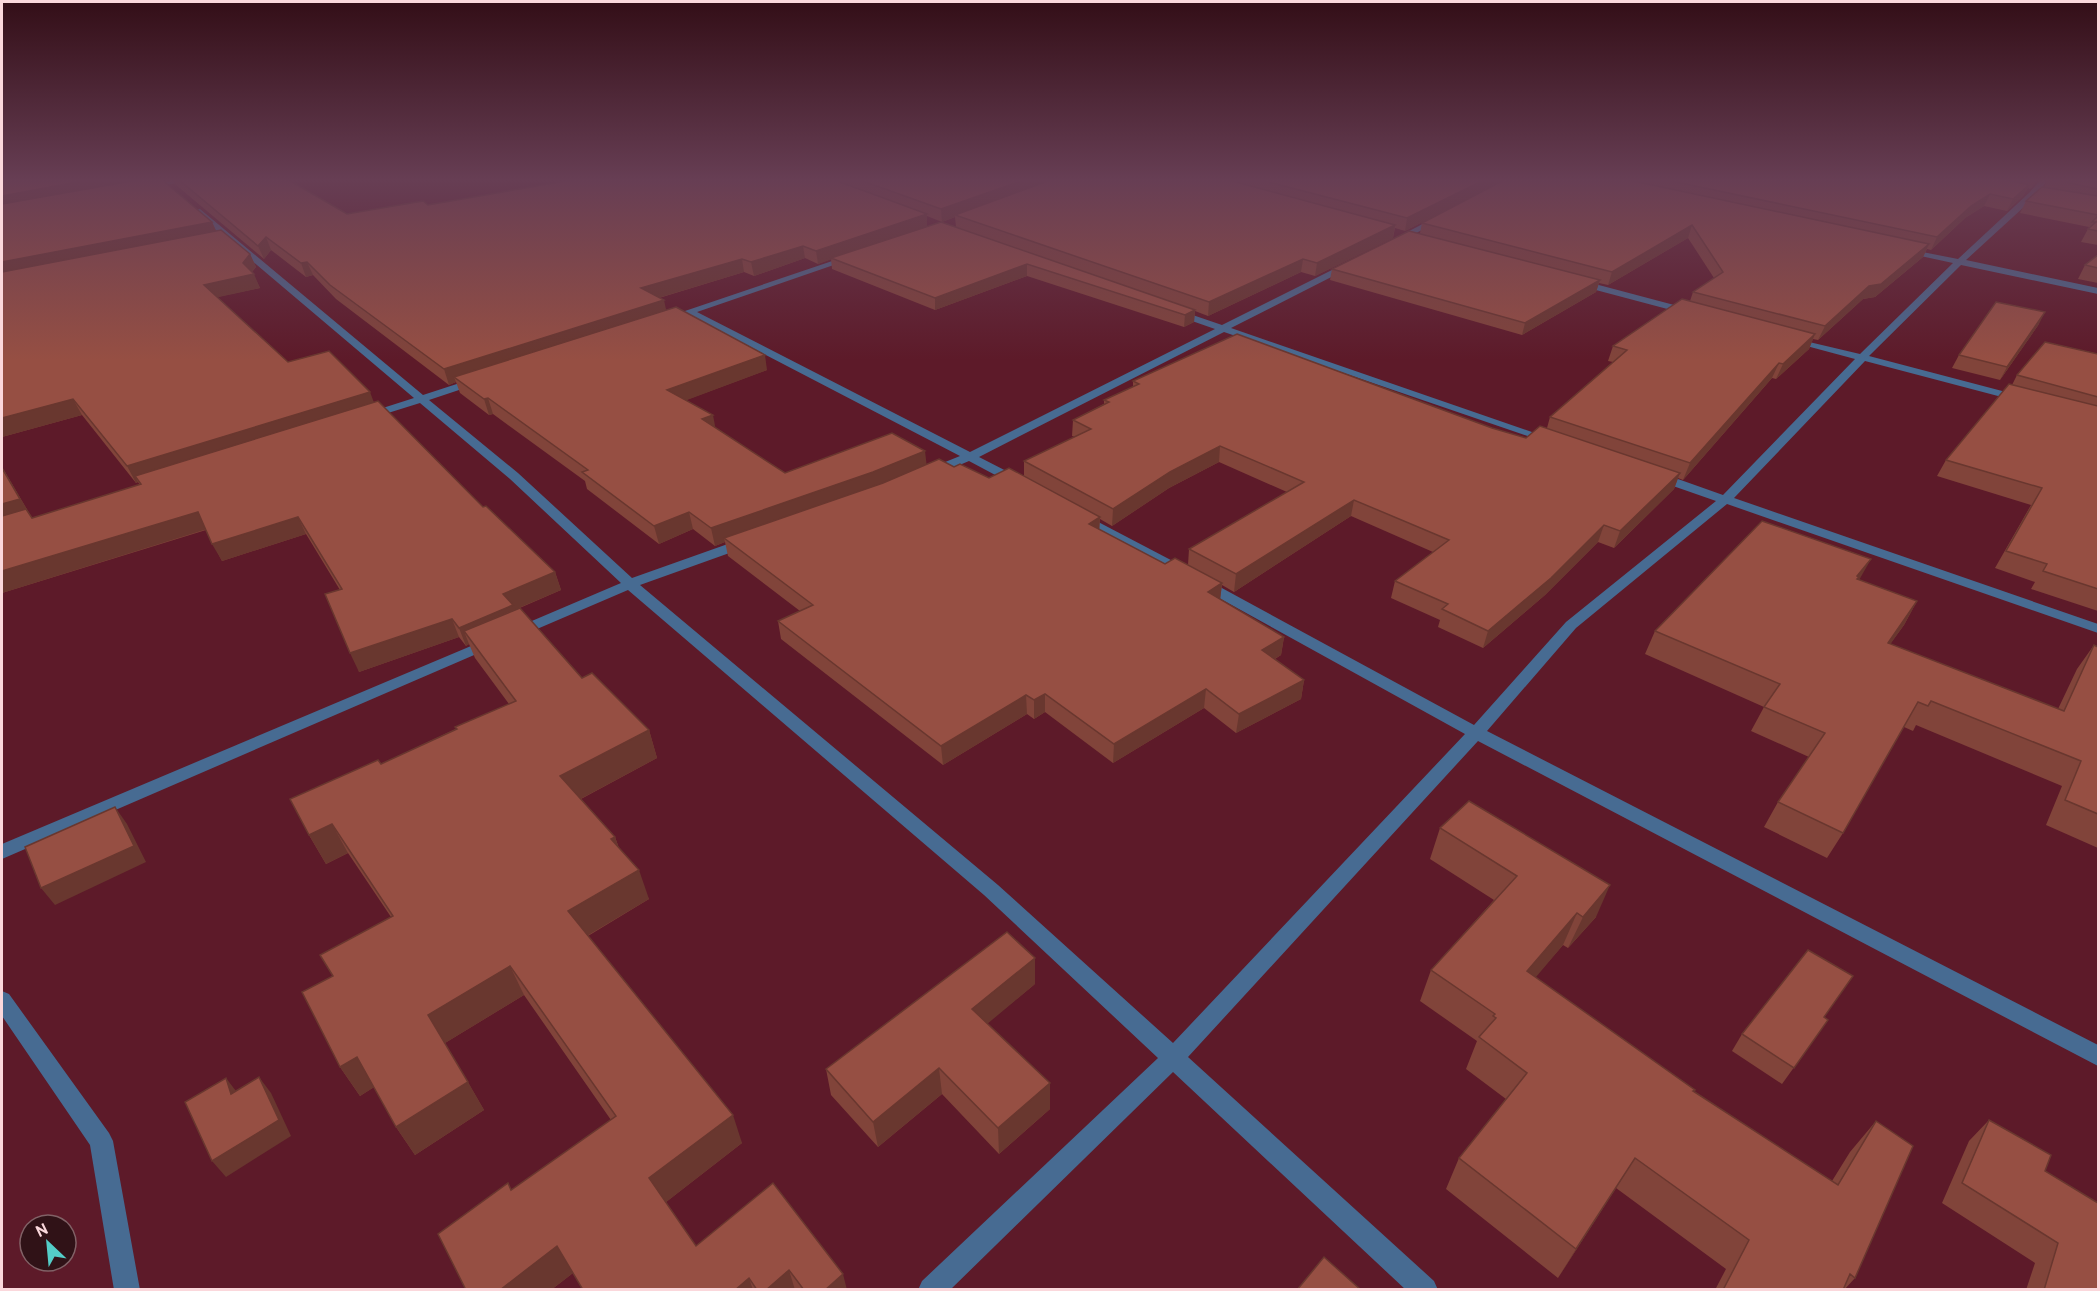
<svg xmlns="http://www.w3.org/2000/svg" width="2100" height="1291" font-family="Overpass,sans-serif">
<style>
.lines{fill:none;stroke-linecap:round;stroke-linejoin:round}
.minor{fill:#476b92;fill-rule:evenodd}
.wall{fill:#81443a;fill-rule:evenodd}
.shaded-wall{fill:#69372f}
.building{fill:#964f43;stroke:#69372f;stroke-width:1.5}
</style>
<rect width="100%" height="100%" fill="#5d1a29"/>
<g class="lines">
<!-- minor -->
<g class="minor">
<path d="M177,179H192L146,190L142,188Z"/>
<path d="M2041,179H2048L2036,196L1966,260L2098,288V294L1961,265L1869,356L2025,397V401H2017L1865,361L1734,498L2098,624V633L1727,504L1576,628L1487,731L2098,1045V1066L1478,741L1188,1057L1434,1281L1438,1290H1406L1173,1072L950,1290H918L922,1281L1158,1058L984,895L628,590L523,635H513L511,632L513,629L621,583L510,479L420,403L372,418H364V414L414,398L193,211L200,209L423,395L472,379H480V383L429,400L518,473L632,578L739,540H749L751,543L749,546L640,585L998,885L1173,1043L1465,734L1199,587L1197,584L1199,581H1209L1474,725L1566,622L1716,501L1653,479V473H1661L1723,495L1855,359L1788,341V337L1860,354L1953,263L1902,252V248L1958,259L2030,192Z"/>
<path d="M1436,217L1443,219L1399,242L1392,240Z"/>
<path d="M847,256L854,258L697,312L970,452L1215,329L1172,314V310H1178L1222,325L1348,262L1351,263V267L1231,328L1555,440L1553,442H1545L1224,332L979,457L1022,479V485H1014L969,461L936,475H928V469L960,456L689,315L684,316L679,313Z"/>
<path d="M1580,280L1693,310L1695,312L1690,315L1577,285V281Z"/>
<path d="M1083,514L1188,569L1190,572L1183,576L1178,575L1078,521L1077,518L1078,515Z"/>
<path d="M490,638L495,640L497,643L495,646L2,859V844Z"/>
<path d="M2,991L9,994L109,1133L113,1141L140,1290H114L90,1145L2,1016Z"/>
</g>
</g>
<!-- wall -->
<g class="wall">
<path d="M2,179L212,222L216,231L250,254L256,267L252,272L260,288L217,297L288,362L374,402L483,507L555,572L561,590L515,610L582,678L649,730L657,758L581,799L615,837L619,848L649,899L588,936L742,1143L666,1202L696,1246L773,1183L847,1290H583L573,1273L551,1290H466L511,1190L611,1120L524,995L445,1043L484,1110L415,1155L396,1127L374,1087L360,1096L340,1067L333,976L391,917L348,853L326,864L309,835L381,764L509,704L475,658L469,644L466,646L459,637L359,672L340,590L306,534L222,561L206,530L2,593V467L32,518L140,485L138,482L136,483L82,415L2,437Z"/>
<path d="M173,179H287L347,214L428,205L577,179H2038L2031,189L2028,188L2023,196L2007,211L1984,206L1965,218L1931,250L1927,249L1923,257L1875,297L1863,299L1818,340L1813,339L1809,349L1776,379L1772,378L1683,480L1678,478L1674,489L1614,548L1598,542L1545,595L1483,648L1438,627L1440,620L1391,598L1395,581L1433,552L1351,516L1234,592L1222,585L1220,599L1284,637L1281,655L1275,659L1304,680L1301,699L1236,733L1204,708L1113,763L1045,712L1034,719L1027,714L943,765L781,639L778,621L800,611L728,556L725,542L715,546L693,529L659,544L587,489L585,481L493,414L489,415L460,393L456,382L449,385L336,299L313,275L306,277L271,250L264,259L176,185ZM1479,193L1422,223L1420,233L1332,269L1330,280L1522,335L1596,292L1599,283L1608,285L1688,238L1714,278L1693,292L1690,301L1613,346L1608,361L1613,362L1550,417L1547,428L1526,438L1492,428L1133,381V387L1104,400V404L1073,420L1072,436L1075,437L1024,461V476L989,478L954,467L926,464L785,473L715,428L686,400L767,370L666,310L659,298L744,272L754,276L805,258L818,264L831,259L832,269L935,310L1027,276L1184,327L1194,322L1195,311L1208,316L1301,272L1315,276L1393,238L1395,228L1405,231ZM927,216L942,222L955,217L956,227L927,226ZM1219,462L1287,492L1189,549L1188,565L1165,564L1099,530L1100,519L1112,526L1169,488Z"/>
<path d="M2048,179H2098V245L2081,242L2089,227L2020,213L2026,201L2044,187Z"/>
<path d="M2098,255V283L2078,279L2085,265Z"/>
<path d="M2039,324L2000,380L1952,368L1959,355Z"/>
<path d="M2098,354V611L2031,589L2035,582L1995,568L2031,505L1937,476L1946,460L2012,385L2017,375Z"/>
<path d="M1859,580L1917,601L1904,625L1890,644L2058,709L2077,669L2094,645L2098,647V848L2046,825L2062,786L1916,725L1913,731L1904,727L1843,833L1827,858L1764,827L1778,802L1809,757L1751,731L1764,707L1645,654L1655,631Z"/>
<path d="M1440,828L1596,917L1568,948L1563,945L1535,977L1694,1092L1832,1181L1850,1152L1876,1121L1855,1278L1844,1290H1715L1726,1269L1616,1188L1558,1278L1446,1189L1459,1158L1506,1099L1466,1069L1477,1041L1420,1001L1431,970L1494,900L1430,859Z"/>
<path d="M1035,984L987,1023L1050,1109L999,1154L942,1094L878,1147L831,1095L826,1069Z"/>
<path d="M1824,1017L1828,1020L1782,1084L1732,1051L1742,1034Z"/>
<path d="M1989,1120L2045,1171L2098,1290H2026L2035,1263L1942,1203L1969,1141Z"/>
</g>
<!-- shaded-wall -->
<g class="shaded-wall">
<path d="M93,179H156L2,209V196Z"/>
<path d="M1027,179H1060L955,215V217L942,222L941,209Z"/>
<path d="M1486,179H1507L1405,231L1407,218Z"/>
<path d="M2029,185L2023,196L2007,211L2013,199Z"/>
<path d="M1990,194L1984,206L1965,218L1931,250L1937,237L1971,206Z"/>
<path d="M927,214V227L818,264L816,251Z"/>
<path d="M212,222L218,235L2,278V262Z"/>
<path d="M1395,225L1393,238L1315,276L1317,263Z"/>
<path d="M1692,225L1688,238L1608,285L1612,272Z"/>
<path d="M266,237L271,250L264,259L258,246Z"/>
<path d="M1929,244L1923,257L1875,297L1863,299L1818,340L1825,326L1869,286Z"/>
<path d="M803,246L805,258L754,276L751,262Z"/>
<path d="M250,254L256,267L249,275L254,274L260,288L210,299L204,285L243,263Z"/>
<path d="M742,259L744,272L645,302L641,288Z"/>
<path d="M1303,259L1301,272L1208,316L1209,302Z"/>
<path d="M307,262L313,275L306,277L301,263Z"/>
<path d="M1027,264V276L935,310V298Z"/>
<path d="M1600,280L1596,292L1522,335L1525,323Z"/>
<path d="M664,300L667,314L454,377L456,382L449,385L444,369Z"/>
<path d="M1195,310L1194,322L1184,327L1185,315Z"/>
<path d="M2045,312L2039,324L2000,380L2007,367Z"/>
<path d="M1815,334L1809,349L1776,379L1783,364Z"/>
<path d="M765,355L767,370L671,406L667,390Z"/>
<path d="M1779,363L1772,378L1683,480L1690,463Z"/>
<path d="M370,392L376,408L135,476L138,482L136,483L127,466Z"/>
<path d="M488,398L493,414L489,415L484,399Z"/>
<path d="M73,399L82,415L2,437V418Z"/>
<path d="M713,415L716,431L702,419Z"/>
<path d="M1220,446L1219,462L1169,488L1112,526L1113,509L1170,472Z"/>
<path d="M925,451L927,468L724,538L725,542L715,546L711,528Z"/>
<path d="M2,467L31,516L2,525Z"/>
<path d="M1680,473L1674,489L1614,548L1620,531Z"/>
<path d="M1354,500L1351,516L1234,592L1236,574Z"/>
<path d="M198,512L207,529L2,593V571Z"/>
<path d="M689,512L693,529L659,544L654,526Z"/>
<path d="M298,517L306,534L222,561L212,544Z"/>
<path d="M1100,517L1099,534L1089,524Z"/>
<path d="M1604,525L1598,542L1545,595L1483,648L1488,631Z"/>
<path d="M1871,559L1858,582L1857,576Z"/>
<path d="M555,572L561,590L464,631L469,644L466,646L459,628L503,594Z"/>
<path d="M1222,583L1220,601L1208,592Z"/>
<path d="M1917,601L1904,625L1874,667L1888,643Z"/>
<path d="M452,619L459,637L359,672L350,653Z"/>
<path d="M1284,637L1281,655L1259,668L1262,650Z"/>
<path d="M1304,680L1301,699L1236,733L1239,714Z"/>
<path d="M1206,689L1204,708L1113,763L1114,744Z"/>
<path d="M1045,694V712L1034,719V700Z"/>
<path d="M1026,695L1027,714L943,765L941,746Z"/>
<path d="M649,730L657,758L571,804L560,776Z"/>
<path d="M115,807L127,824L146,862L55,905L41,888Z"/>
<path d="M332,824L348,853L326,864L309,835Z"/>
<path d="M615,837L625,866L611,839Z"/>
<path d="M639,870L649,899L580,940L568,911Z"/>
<path d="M1610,885L1596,917L1568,948L1583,917Z"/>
<path d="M1577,913L1563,945L1514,1003L1527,971Z"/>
<path d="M1035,958V984L974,1035L972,1009Z"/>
<path d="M510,966L524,995L445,1043L428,1015Z"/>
<path d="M357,1057L376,1086L360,1096L340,1067Z"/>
<path d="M939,1068L942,1094L878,1147L873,1122Z"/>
<path d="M259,1077L271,1093L291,1136L226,1177L212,1161Z"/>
<path d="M226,1078L239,1095L231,1094Z"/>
<path d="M468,1082L484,1110L415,1155L396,1127Z"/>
<path d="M1050,1083V1109L999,1154L998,1128Z"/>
<path d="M733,1115L742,1143L661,1206L649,1178Z"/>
<path d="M1635,1158L1616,1188L1558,1278L1576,1249Z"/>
<path d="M557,1246L573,1273L551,1290H500Z"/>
<path d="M789,1270L795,1290H766Z"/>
<path d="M843,1274L847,1290H825Z"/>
<path d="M749,1278L753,1290H735Z"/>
</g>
<!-- building -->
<g class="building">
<path d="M2,179H93L2,196Z"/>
<path d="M143,179H161L212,222L2,262V204Z"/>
<path d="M178,179H287L347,214L423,201L428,205L577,179H832L927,214L816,251L803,246L751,262L742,259L641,288L664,300L444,369L330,285L307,262L301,263L266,237L258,246Z"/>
<path d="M857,179H1027L941,209Z"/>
<path d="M1053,179H1225L1395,225L1317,263L1303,259L1209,302L955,215Z"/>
<path d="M1257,179H1486L1407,218Z"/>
<path d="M1506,179H1624L1929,244L1881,284L1869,286L1825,326L1693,292L1723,272L1692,225L1612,272L1422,223Z"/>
<path d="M1662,179H2005L2029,185L2013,199L1990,194L1971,206L1937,237Z"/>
<path d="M2051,179H2098V189Z"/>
<path d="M2042,187L2098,196V215L2026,201Z"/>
<path d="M2098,216V231L2088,229L2096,222H2092Z"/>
<path d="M941,222L1195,310L1185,315L1027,264L935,298L831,258Z"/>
<path d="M221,230L250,254L243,263L254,274L204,285L288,362L329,351L370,392L127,466L73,399L2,418V272Z"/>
<path d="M1409,231L1600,280L1525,323L1332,269Z"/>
<path d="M2098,255V268L2085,265Z"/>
<path d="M1682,299L1815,334L1783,364L1779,363L1690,463L1550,417L1627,350L1613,346Z"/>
<path d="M1996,302L2045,312L2007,367L1959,355Z"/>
<path d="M676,307L765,355L667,390L713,415L702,419L785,473L892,433L925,451L873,472L711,528L689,512L654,526L582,472L588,470L488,398L484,399L454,377Z"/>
<path d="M1237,334L1492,428L1526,438L1540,426L1680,473L1620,531L1604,525L1551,578L1488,631L1442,609L1448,604L1395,581L1449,540L1354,500L1236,574L1189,549L1304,482L1220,446L1170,472L1113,509L1024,461L1091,429L1073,420L1109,402L1104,400L1139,384L1133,381Z"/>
<path d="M2045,342L2098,354V397L2017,375Z"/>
<path d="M2009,384L2098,406V589L2043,571L2047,564L2006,551L2042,488L1946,460Z"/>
<path d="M378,401L483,507L486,506L555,572L503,594L513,605L459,628L452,619L350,653L325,594L342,589L298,517L212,544L198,512L2,571V516L26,509L32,518L141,484L135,476Z"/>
<path d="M939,459L954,467L960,464L989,478L1009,468L1100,517L1089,524L1165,564L1175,558L1222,583L1208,592L1284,637L1262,650L1304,680L1239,714L1206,689L1114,744L1045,694L1034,700L1026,695L941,746L778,621L813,605L724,538L883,483Z"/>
<path d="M2,468L20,499L2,504Z"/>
<path d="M1762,521L1871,559L1857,576L1859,577L1857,579L1917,601L1888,643L2064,711L2094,645L2098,647V814L2065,800L2081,761L1931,701L1928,706L1918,702L1843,833L1778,802L1825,733L1764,707L1780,684L1655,631Z"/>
<path d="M520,608L582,678L592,673L649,730L560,776L615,837L611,839L639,870L568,911L733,1115L649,1178L696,1246L773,1183L843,1274L825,1290H804L789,1270L766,1290H757L749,1278L735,1290H583L557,1246L500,1290H466L438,1234L508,1183L511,1190L616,1116L510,966L428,1015L468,1082L396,1127L357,1057L340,1067L302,992L333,976L320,955L393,916L332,824L309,835L290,799L378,760L381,764L457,729L455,727L516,701L464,631Z"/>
<path d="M1469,801L1610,885L1583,917L1577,913L1527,971L1695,1090L1693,1091L1838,1185L1876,1121L1913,1146L1855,1278L1850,1274L1843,1290H1723L1749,1240L1635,1158L1576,1249L1459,1158L1527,1073L1479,1037L1496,1018L1493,1016L1495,1014L1431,970L1517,876L1440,828Z"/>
<path d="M115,807L134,846L41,888L25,847Z"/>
<path d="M1007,932L1035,958L972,1009L1050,1083L998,1128L939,1068L873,1122L826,1069Z"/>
<path d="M1808,950L1853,976L1824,1017L1828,1020L1794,1068L1742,1034Z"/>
<path d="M259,1077L279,1120L212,1161L185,1102L226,1078L231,1094Z"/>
<path d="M1989,1120L2051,1155L2045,1171L2098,1203V1290H2044L2058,1243L1962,1183Z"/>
<path d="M1324,1257L1361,1290H1297Z"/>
</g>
<!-- sky -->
<linearGradient id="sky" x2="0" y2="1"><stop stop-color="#330e17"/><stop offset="0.5" stop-color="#673e54"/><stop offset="1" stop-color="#673e54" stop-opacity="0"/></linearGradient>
<rect width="2100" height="360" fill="url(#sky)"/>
<!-- border -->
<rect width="2100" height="1291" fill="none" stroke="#fbd8dc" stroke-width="6"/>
<!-- north arrow -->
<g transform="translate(48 1243) rotate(334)"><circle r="28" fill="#301217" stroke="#816166" stroke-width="1.5"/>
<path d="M0-4.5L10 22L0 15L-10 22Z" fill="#54cdc8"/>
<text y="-9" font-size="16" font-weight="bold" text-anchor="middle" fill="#fbd8dc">N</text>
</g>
</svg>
